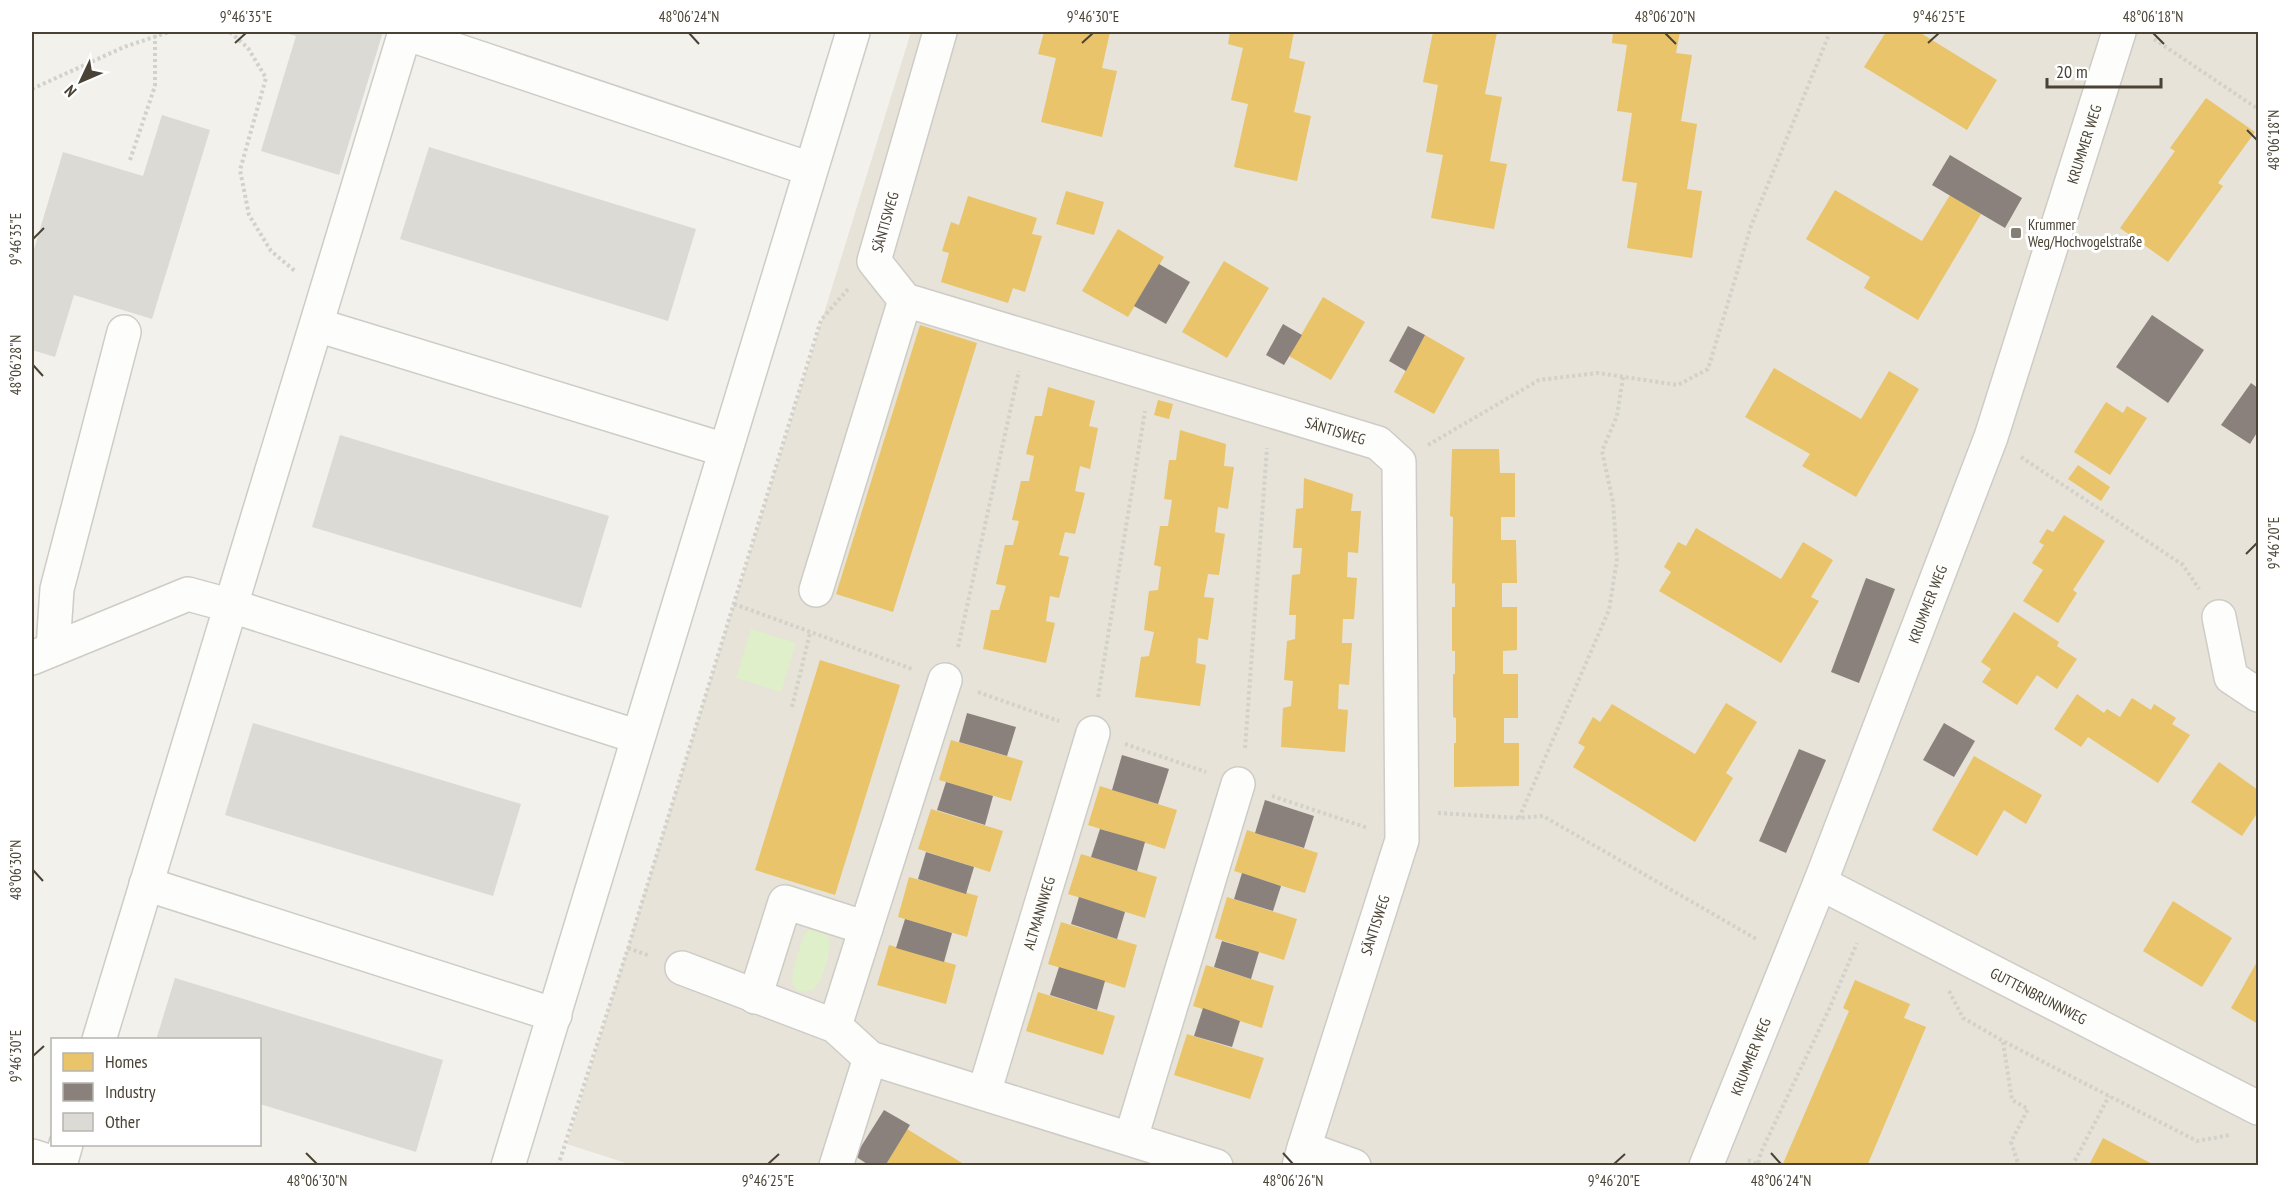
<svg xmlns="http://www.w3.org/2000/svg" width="2290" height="1197" font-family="'PT Sans Narrow',sans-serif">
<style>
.residential{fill:#e7e3d8}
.green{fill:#deefc9}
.homes{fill:#e9c46a}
.industry{fill:#8a817c}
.building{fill:#dcdad4}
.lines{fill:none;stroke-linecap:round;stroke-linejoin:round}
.minor-casing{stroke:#ceccc6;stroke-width:36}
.path{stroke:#d2d1ca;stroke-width:4;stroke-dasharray:3 3;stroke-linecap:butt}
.minor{stroke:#fdfdfc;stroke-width:33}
.ticks{fill:none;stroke:#4a4335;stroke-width:2}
.poi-dot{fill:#858075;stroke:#fff;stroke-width:2}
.labels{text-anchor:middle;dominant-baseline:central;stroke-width:6;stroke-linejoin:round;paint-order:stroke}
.street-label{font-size:15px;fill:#4a4335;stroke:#fff}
.poi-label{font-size:15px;fill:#4a4335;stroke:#fff;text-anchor:start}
.neatline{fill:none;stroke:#4a4335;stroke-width:2}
.ticks-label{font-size:15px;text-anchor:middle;fill:#4a4335}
</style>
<rect width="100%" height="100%" fill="#f2f1ec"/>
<!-- residential -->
<path class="residential" d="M911,32H2258V1165L635,1166L567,1144Z"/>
<!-- green -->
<g class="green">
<path d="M751,629L796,643L781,692L736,678Z"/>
<path d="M817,928L826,933C835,943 823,982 813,990C783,998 793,970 798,954C800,948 801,941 804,935C807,930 811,929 817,928Z"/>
</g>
<!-- homes -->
<g class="homes">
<path d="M1044,32H1110L1102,68L1117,71L1102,137L1041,122L1056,58L1038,54Z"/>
<path d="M1230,32H1294L1289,58L1305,62L1294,112L1311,116L1297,181L1234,167L1248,104L1231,100L1243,48L1228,44Z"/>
<path d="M1433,32H1497L1485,94L1502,97L1490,161L1507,164L1494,229L1431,218L1443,155L1426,152L1438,85L1423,82Z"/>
<path d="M1613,32H1680L1676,53L1692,55L1681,121L1697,124L1687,189L1702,191L1692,258L1627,248L1637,183L1622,181L1632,113L1617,111L1627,45L1612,43Z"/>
<path d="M1886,32H1919L1997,80L1967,130L1864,67Z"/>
<path d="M2206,98L2255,132L2218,183L2223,186L2168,262L2120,228L2175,151L2170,148Z"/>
<path d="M1835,190L1922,241L1950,195L1981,214L1918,320L1864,288L1870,277L1806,239Z"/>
<path d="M1066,191L1104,202L1094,235L1056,224Z"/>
<path d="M968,196L1037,218L1032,234L1042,236L1025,292L1013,288L1008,303L941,282L949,253L942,251L951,222L959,225Z"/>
<path d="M1118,229L1164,257L1128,317L1082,291Z"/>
<path d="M1224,261L1269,288L1227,358L1182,332Z"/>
<path d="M1323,297L1365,322L1331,380L1289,356Z"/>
<path d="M920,325L977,343L893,612L836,594Z"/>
<path d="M1425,335L1465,358L1434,414L1394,392Z"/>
<path d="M1774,368L1861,419L1889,371L1919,389L1856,497L1802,466L1810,454L1745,417Z"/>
<path d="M1048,387L1095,401L1089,426L1098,428L1090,469L1080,466L1075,491L1085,493L1075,534L1065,532L1059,555L1069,557L1059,598L1050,596L1046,621L1055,623L1046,663L983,649L991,610H999L1006,586L996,584L1005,545H1013L1019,521L1012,520L1021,481H1029L1034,456L1026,454L1035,416H1042Z"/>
<path d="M1158,400L1173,404L1169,419L1154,415Z"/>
<path d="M2106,402L2123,413L2127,406L2147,418L2110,475L2074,452Z"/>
<path d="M1180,430L1226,444L1224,466L1234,467L1228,509L1218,507L1215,532L1225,534L1219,575L1208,574L1204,597L1214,598L1208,640L1198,638L1196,663L1206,665L1200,706L1135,697L1141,657L1149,656L1154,632L1144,630L1149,591L1158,590L1161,567L1154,565L1160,526H1168L1172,500L1164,499L1169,460H1176Z"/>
<path d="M1452,449H1499L1500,473H1515V517H1501V540H1516L1517,583H1502V607H1517V650L1503,651V674H1518V718H1504V743H1519V786L1454,787V743H1456V718L1453,717V674H1455V651H1452V607H1455V583L1452,584L1453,517L1450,516Z"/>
<path d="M2078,465L2110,487L2101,501L2068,479Z"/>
<path d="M1304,478L1353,494L1351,511H1361L1358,553L1348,552L1347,577L1357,578L1354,619H1343L1342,643H1352L1349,685L1339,684L1338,709L1348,710L1345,752L1281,747L1283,708L1291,706L1293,681L1284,680L1287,641L1295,639L1296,615H1289L1292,575L1300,574L1302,548H1293L1296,509L1303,508Z"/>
<path d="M2064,515L2105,541L2073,590L2077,593L2058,623L2023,601L2043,570L2032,563L2044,545L2039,542L2047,529L2053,532Z"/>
<path d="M1696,528L1781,579L1803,542L1833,560L1811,597L1819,601L1781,663L1659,591L1671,572L1664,567L1678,542L1686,546Z"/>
<path d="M2014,612L2059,642L2057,646L2077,659L2057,689L2037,675L2017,705L1982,682L1991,669L1981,662Z"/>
<path d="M820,660L900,685L835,895L755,870Z"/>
<path d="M2077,694L2104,713L2107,709L2120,717L2132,698L2151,710L2154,704L2176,718L2172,724L2190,735L2158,783L2088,737L2081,747L2054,729Z"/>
<path d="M1726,703L1757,722L1726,773L1733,778L1695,842L1573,767L1585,747L1578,743L1593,717L1600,722L1612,704L1695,754Z"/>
<path d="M951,740L1023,761L1011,801L939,780Z"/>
<path d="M1974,756L2042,795L2026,824L2004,810L1977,856L1932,830Z"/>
<path d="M2219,762L2258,790V812L2242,836L2191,802Z"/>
<path d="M1100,786L1177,810L1165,849L1088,825Z"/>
<path d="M931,809L1003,831L990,872L918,849Z"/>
<path d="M1247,830L1318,853L1305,893L1234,871Z"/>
<path d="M1081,854L1157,877L1145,918L1068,894Z"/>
<path d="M909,877L978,896L967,937L898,917Z"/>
<path d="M1227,897L1297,919L1284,960L1215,938Z"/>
<path d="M2173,901L2232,938L2202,987L2143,951Z"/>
<path d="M1061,922L1137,945L1125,988L1048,964Z"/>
<path d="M889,945L956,965L946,1004L877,985Z"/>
<path d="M2258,960V1024L2231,1008Z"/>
<path d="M1206,965L1274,986L1262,1028L1193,1006Z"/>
<path d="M1855,980L1910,1004L1904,1018L1926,1027L1867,1166H1782L1849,1011L1843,1008Z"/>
<path d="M1038,992L1115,1016L1103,1055L1026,1031Z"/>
<path d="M1187,1034L1264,1058L1250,1099L1174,1075Z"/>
<path d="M907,1129L954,1158L967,1166H885Z"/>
<path d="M2103,1138L2156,1166L2089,1165Z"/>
</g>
<!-- industry -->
<g class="industry">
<path d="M1950,155L2022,198L2005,228L1932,185Z"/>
<path d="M1159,264L1190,282L1166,324L1134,306Z"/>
<path d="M2152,315L2204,350L2168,403L2116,367Z"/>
<path d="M1283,324L1302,335L1284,365L1266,355Z"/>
<path d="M1408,326L1425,335L1406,371L1389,361Z"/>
<path d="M2251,383L2258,388V431L2250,444L2221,425Z"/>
<path d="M1866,578L1895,589L1859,683L1831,672Z"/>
<path d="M967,713L1016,727L1007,756L959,742Z"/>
<path d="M1944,723L1975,741L1954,777L1923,760Z"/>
<path d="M1799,749L1826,760L1786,853L1759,841Z"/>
<path d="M1122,755L1169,769L1158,804L1112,790Z"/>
<path d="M946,782L993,796L985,825L937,810Z"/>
<path d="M1265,800L1314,816L1304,848L1255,833Z"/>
<path d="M1100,829L1145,842L1137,871L1091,857Z"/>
<path d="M926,852L974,867L966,894L918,879Z"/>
<path d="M1242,873L1281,886L1273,911L1234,899Z"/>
<path d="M1079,897L1125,912L1117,939L1071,924Z"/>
<path d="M905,919L952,933L944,962L896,948Z"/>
<path d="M1222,941L1259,952L1251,979L1214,967Z"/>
<path d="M1059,967L1105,981L1097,1010L1050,995Z"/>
<path d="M1203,1008L1240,1021L1232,1047L1194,1036Z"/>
<path d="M884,1110L910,1125L885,1166H870L855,1156Z"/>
</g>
<!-- building -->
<g class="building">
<path d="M282,32H383L339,175L261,151L296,36Z"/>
<path d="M162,115L210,130L152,319L74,295L55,357L32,350V256L63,152L143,176Z"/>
<path d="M429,147L696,229L668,321L400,239Z"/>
<path d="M340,435L609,516L581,608L312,527Z"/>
<path d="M253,723L521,804L493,896L225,815Z"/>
<path d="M175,978L443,1060L416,1152L260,1104V1040H156Z"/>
</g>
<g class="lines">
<!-- minor casing -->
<g class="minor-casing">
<g id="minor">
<path id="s1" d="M940,32L874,261L905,300L1378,443L1399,462L1402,840L1304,1148"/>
<path d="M405,33L810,169"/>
<path d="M317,325L725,450"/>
<path d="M816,590L905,300"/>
<path d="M2219,617L2231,677L2258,695"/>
<path d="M53,648L57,589L124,332"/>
<path d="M32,658L188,594L232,606L638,737"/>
<path id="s2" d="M1820,883L2258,1108"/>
<path d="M146,884L555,1015"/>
<path d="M866,928L945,680"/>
<path d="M682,968L835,1026L870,1058L1216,1166"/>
<path d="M755,997L785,902L866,928L835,1026"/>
<path d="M99,1040L405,32"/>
<path id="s3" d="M984,1093L1093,733"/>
<path d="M1131,1138L1238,784"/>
<path d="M32,1156L60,1165L66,1144"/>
<path d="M508,1166L853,32"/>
<path d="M836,1166L870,1058"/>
<path d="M1299,1166L1304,1148L1354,1166"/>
<path id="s4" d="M1706,1166L1820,883L1991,437L2119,32"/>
</g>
</g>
<!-- path -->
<g class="path">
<path d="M230,32L248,48L266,78L240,170L249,215L271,251L295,271"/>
<path d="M2154,39L2258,109"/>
<path d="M32,89L124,47L169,32"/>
<path d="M130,160L155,86V35"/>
<path d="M1428,445L1539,380L1598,373L1678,385L1708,369L1751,226L1830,32"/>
<path d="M2021,457L2183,565L2199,589"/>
<path d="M734,604L912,669"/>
<path d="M958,647L1019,371"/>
<path d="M978,692L1059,721"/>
<path d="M1098,697L1145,411"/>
<path d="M792,707L810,633"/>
<path d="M1125,744L1206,772"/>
<path d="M1245,748L1267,448"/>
<path d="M1272,796L1368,828"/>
<path d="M1438,813L1519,818L1543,816L1758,940"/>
<path d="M1519,818L1609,610L1617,560L1613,502L1602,451L1617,416L1623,377"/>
<path d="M628,948L650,956"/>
<path d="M1949,991L1963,1018L2003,1041L2109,1096L2197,1141L2230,1135"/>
<path d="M2003,1042L2012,1100L2028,1109L2011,1142L2019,1166"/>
<path d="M1748,1160L1758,1164L1761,1152L1830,1007L1857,943"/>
<path d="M558,1166L628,948L821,320L849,288"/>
<path d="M2072,1166L2109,1096"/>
</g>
<!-- minor -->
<use href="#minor" class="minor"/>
</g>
<!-- ticks -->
<path class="ticks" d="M689,33L699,44M1665,33L1676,44M2153,33L2164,44M235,43L246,33M1082,43L1093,33M1928,43L1939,33M2247,130L2257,140M33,239L44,228M33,365L43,376M2246,554L2257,543M33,870L43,881M33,1056L44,1046M306,1153L317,1164M1283,1153L1293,1164M1771,1153L1781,1164M768,1164L779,1154M1614,1164L1625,1154"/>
<!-- markers -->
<rect class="poi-dot" x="2010" y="227" width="12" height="12" rx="3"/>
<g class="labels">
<!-- street labels -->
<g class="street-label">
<text stroke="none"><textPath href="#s4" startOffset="1090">KRUMMER WEG</textPath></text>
<text transform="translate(885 222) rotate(-74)">SÄNTISWEG</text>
<text stroke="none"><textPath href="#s1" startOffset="738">SÄNTISWEG</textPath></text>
<text stroke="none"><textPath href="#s4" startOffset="604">KRUMMER WEG</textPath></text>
<text stroke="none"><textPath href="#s3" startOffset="188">ALTMANNWEG</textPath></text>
<text transform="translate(1375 925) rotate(-72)">SÄNTISWEG</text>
<text stroke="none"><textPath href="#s2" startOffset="246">GUTTENBRUNNWEG</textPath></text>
<text stroke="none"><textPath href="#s4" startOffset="118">KRUMMER WEG</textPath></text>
</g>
<!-- poi labels -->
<g class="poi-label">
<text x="2028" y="224">Krummer<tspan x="2028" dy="17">Weg/Hochvogelstraße</tspan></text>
</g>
</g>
<!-- border -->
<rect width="2290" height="1197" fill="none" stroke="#ffffff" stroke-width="66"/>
<!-- legend -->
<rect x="51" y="1038" width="210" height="108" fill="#ffffff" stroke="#b7b4ae" stroke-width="1.5"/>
<rect x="63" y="1053" width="30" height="18" fill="#e9c46a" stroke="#b7b4ae" stroke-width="1.5"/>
<text x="105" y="1068" font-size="18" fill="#4a4335">Homes</text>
<rect x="63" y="1083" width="30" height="18" fill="#8a817c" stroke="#b7b4ae" stroke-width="1.5"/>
<text x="105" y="1098" font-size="18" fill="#4a4335">Industry</text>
<rect x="63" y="1113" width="30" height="18" fill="#dcdad4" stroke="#b7b4ae" stroke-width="1.5"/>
<text x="105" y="1128" font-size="18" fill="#4a4335">Other</text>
<!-- north arrow -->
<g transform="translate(81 81) rotate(226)" stroke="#ffffff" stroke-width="4.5" paint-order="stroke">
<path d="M0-4.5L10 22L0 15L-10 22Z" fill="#4a4335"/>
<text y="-9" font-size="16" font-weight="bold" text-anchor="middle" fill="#4a4335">N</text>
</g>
<!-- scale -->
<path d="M2047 78v9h114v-9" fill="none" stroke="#4a4335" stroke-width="3"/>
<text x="2056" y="78" font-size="18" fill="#4a4335" stroke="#ffffff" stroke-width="4.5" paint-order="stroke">20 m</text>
<rect x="33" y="33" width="2224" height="1131" class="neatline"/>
<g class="ticks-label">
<text x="246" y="22">9°46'35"E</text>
<text x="689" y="22">48°06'24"N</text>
<text x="1093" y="22">9°46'30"E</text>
<text x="1665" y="22">48°06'20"N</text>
<text x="1939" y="22">9°46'25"E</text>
<text x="2153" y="22">48°06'18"N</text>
<text transform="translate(2274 140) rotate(-90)" y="5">48°06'18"N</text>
<text transform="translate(16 239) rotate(-90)" y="5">9°46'35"E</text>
<text transform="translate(16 365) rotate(-90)" y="5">48°06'28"N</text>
<text transform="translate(2274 543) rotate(-90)" y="5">9°46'20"E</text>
<text transform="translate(16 870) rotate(-90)" y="5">48°06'30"N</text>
<text transform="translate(16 1056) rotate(-90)" y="5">9°46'30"E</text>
<text x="317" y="1186">48°06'30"N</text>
<text x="768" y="1186">9°46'25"E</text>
<text x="1293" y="1186">48°06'26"N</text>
<text x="1614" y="1186">9°46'20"E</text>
<text x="1781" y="1186">48°06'24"N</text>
</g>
</svg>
